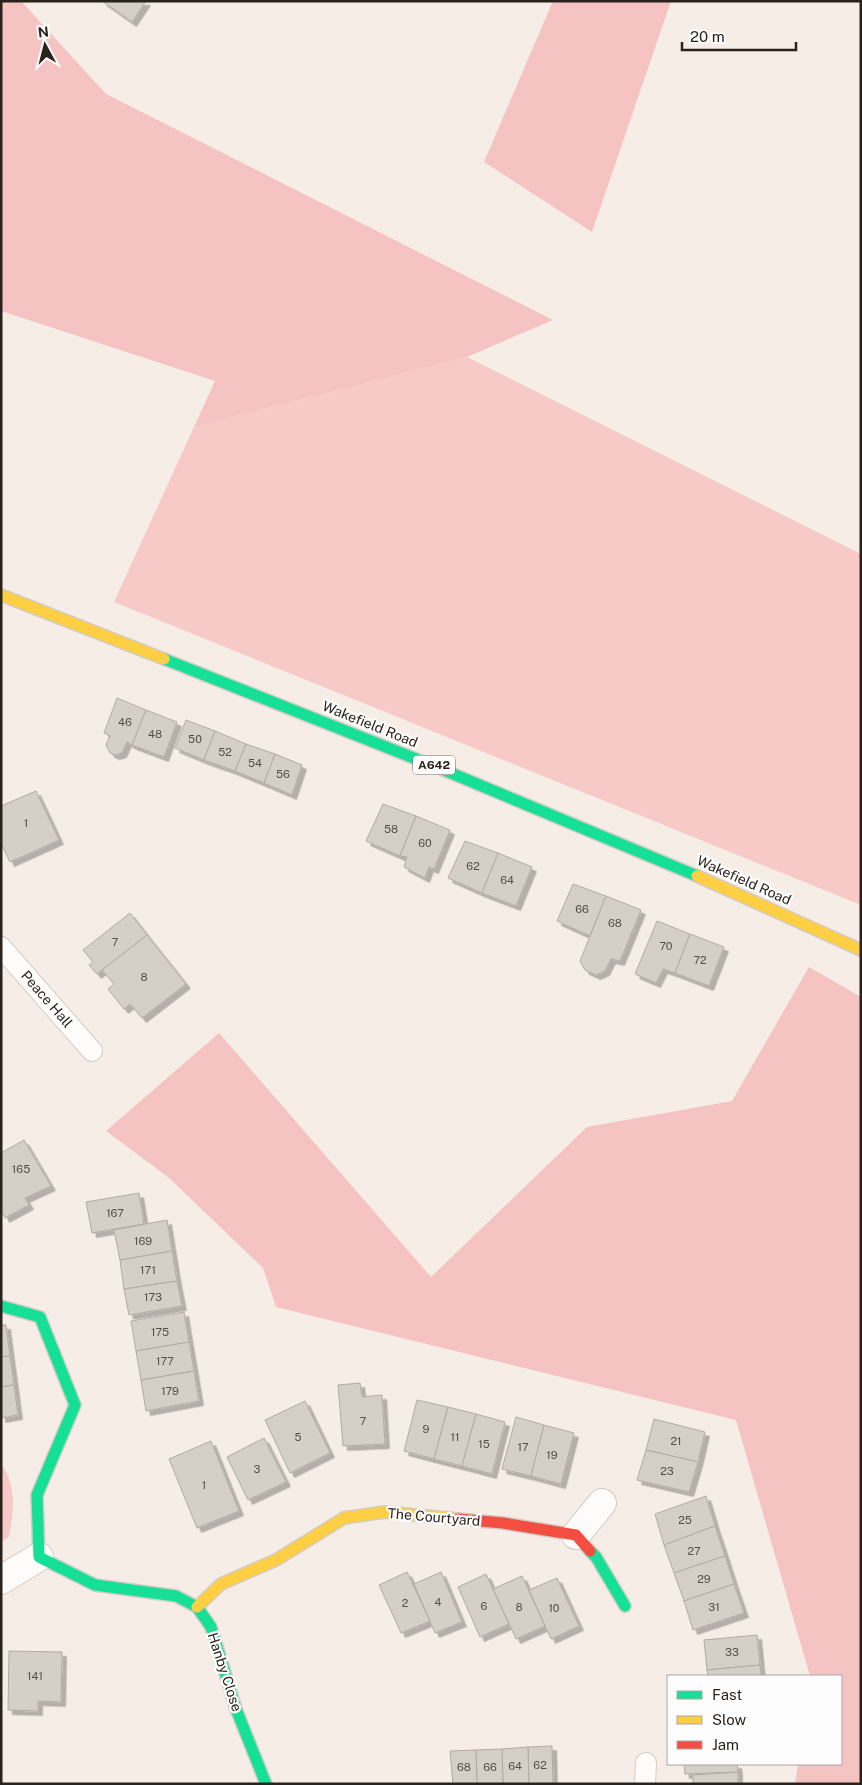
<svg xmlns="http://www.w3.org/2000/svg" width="862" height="1785" font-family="'Public Sans',sans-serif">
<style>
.green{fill:#f7c9c7}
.forest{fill:#f4c3c2}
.building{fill:#d4cfc7;stroke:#b1aba4;filter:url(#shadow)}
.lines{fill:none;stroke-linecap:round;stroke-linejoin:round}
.lane-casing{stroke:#d3ccc6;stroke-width:22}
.street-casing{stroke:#d3ccc6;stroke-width:30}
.fast-casing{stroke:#d3ccc6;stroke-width:14}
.slow-casing{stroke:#d3ccc6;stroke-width:14}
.jam-casing{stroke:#d3ccc6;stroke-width:14}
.lane{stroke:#fefcfb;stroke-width:20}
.street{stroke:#fefcfb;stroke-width:28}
.fast{stroke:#16e098;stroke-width:11}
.slow{stroke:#ffcf43;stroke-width:11}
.jam{stroke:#f24e42;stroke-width:11}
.labels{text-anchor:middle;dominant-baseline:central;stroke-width:4.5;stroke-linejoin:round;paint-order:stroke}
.number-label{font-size:11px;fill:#544e48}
.shield{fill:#fdfdfd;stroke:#696460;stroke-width:1}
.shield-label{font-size:12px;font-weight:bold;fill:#2a231d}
.street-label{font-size:14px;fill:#2a231d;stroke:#fdfdfd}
</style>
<defs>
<filter id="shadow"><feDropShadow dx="4.5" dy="4.5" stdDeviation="0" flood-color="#0004"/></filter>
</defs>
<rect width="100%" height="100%" fill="#f6eee6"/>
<!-- green -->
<g class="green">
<path d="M467,357L861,554V905L114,602L194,427Z"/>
<path d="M1,1463C17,1488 14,1509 9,1537L1,1542Z"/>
</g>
<!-- forest -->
<g class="forest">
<path d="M1,1H21L106,94L553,320L467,357L194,427L215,381L1,311Z"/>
<path d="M553,1H671L592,232L484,162Z"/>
<path d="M809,967L861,997V1784H795L798,1764H841V1676H810L736,1420L276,1307L263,1268L168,1177L106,1131L219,1033L431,1277L587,1127L732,1101Z"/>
</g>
<!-- building -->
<g class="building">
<path d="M102,1H146L132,22Z"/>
<path d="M117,698L146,710L132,745L127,742L122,753L115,755L110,753L106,745L110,736L104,733Z"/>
<path d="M146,710L177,722L164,757L132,745Z"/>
<path d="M186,720L215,731L204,760L175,748Z"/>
<path d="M215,731L246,744L235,771L204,760Z"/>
<path d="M246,744L275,754L264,783L235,771Z"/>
<path d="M275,754L302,765L292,795L264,783Z"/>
<path d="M36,791L59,840L10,862L1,843V806Z"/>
<path d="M383,804L416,816L400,856L366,841Z"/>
<path d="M416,816L450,830L434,869L429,867L425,878L404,867L407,857L400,856Z"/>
<path d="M465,841L498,853L482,893L448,878Z"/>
<path d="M498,853L532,867L516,906L482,893Z"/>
<path d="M573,884L606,896L590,936L557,921Z"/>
<path d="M606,896L641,910L620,961L611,959L605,971L596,975L585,970L580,961Z"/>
<path d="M130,913L147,935L97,974L89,965L93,962L83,950Z"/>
<path d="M657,921L690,934L675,973L663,969L656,983L635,974Z"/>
<path d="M690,934L724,947L709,986L675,973Z"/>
<path d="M147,935L186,984L142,1018L130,1004L124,1009L108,989L114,984L102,970Z"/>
<path d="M24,1140L51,1186L25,1198L29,1205L5,1218L1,1210V1153Z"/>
<path d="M139,1193L144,1224L92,1233L86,1202Z"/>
<path d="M167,1220L172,1251L120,1260L114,1230Z"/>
<path d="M172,1251L177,1281L124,1289L120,1260Z"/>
<path d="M177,1281L182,1306L129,1315L124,1289Z"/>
<path d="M184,1312L189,1342L136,1351L131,1321Z"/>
<path d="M1,1325H6L10,1356L1,1357Z"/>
<path d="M189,1342L194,1371L141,1380L136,1351Z"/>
<path d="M10,1356L14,1385L1,1387V1357Z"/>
<path d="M194,1371L199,1401L146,1411L141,1380Z"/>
<path d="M360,1383L362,1397L382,1395L385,1444L343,1446L338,1385Z"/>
<path d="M14,1385L18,1415L1,1418V1387Z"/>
<path d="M417,1400L448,1407L434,1459L404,1451Z"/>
<path d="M305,1401L330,1453L290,1473L265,1420Z"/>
<path d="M448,1407L476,1414L462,1466L434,1459Z"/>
<path d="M476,1414L505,1422L492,1474L462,1466Z"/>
<path d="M516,1417L544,1425L531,1476L502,1469Z"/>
<path d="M654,1419L705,1432L698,1462L646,1450Z"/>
<path d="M544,1425L574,1433L561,1484L531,1476Z"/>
<path d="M264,1438L286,1482L248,1500L227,1457Z"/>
<path d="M211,1441L239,1511L197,1528L169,1459Z"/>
<path d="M646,1450L698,1462L689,1492L637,1480Z"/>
<path d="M706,1496L715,1526L664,1545L655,1514Z"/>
<path d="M715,1526L725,1556L674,1573L664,1545Z"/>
<path d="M725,1556L734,1584L684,1601L674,1573Z"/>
<path d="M407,1572L430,1621L401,1633L379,1585Z"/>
<path d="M441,1572L462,1622L435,1633L414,1584Z"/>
<path d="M486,1574L509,1624L480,1637L458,1587Z"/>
<path d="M522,1576L545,1626L516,1639L493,1589Z"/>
<path d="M557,1578L579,1626L551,1639L529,1590Z"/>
<path d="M734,1584L744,1613L693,1630L684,1601Z"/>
<path d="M757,1635L760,1665L707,1670L704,1640Z"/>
<path d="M9,1651L62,1652L61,1702L38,1701V1711L8,1710Z"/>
<path d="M760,1665L761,1676H708L707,1670Z"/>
<path d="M552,1746L553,1784H529L528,1747Z"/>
<path d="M528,1747L529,1784H503L502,1749Z"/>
<path d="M502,1749L503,1784H477L476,1750Z"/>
<path d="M476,1750L477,1784H453L450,1751Z"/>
<path d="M684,1764H737L738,1772L685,1774Z"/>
<path d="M738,1772V1784H693V1775Z"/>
</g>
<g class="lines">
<!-- lane casing -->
<g class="lane-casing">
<g id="lane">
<path d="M1,947L92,1051"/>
<path d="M645,1784L646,1763"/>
</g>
</g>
<!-- street casing -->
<g class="street-casing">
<g id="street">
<path d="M576,1535L602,1503"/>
<path d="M1,1580L39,1557"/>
</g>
</g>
<!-- fast casing -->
<g class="fast-casing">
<g id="fast">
<path d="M164,659L434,766L697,876"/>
<path d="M1,1306L40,1317L75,1405L37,1495L39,1557L95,1585L176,1596L197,1607L211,1627L236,1709L266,1784"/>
<path d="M590,1551L596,1557L625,1606"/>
</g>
</g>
<!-- slow casing -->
<g class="slow-casing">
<g id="slow">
<path d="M1,595L164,659"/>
<path d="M697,876L861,950"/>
<path d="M197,1607L221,1584L276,1560L344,1518L384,1512L458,1519"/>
</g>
</g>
<!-- jam casing -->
<g class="jam-casing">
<path id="jam" d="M458,1519L503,1523L576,1535L590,1551"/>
</g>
<!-- lane -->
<use href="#lane" class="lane"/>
<!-- street -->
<use href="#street" class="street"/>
<!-- fast -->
<use href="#fast" class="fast"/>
<!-- slow -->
<use href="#slow" class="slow"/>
<!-- jam -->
<use href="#jam" class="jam"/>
</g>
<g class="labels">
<!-- number labels -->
<g class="number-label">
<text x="125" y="722">46</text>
<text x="155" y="734">48</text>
<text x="195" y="739">50</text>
<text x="225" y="752">52</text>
<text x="255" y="763">54</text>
<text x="283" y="774">56</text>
<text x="26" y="823">1</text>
<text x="391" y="829">58</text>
<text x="425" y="843">60</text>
<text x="473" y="866">62</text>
<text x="507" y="880">64</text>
<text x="582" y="909">66</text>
<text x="615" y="923">68</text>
<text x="115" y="942">7</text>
<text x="666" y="946">70</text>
<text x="700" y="960">72</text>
<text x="144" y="977">8</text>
<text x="21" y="1169">165</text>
<text x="115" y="1213">167</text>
<text x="143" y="1241">169</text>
<text x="148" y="1270">171</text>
<text x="153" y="1297">173</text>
<text x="160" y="1332">175</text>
<text x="165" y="1361">177</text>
<text x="170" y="1391">179</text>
<text x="363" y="1421">7</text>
<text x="426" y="1429">9</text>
<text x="298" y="1437">5</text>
<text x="455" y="1437">11</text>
<text x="676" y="1441">21</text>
<text x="484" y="1444">15</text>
<text x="523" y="1447">17</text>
<text x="552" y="1455">19</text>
<text x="257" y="1469">3</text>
<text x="667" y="1471">23</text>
<text x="204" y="1485">1</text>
<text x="685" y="1520">25</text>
<text x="694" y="1551">27</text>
<text x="704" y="1579">29</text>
<text x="438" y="1602">4</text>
<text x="405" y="1603">2</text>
<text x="484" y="1606">6</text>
<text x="519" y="1607">8</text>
<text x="714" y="1607">31</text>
<text x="554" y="1608">10</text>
<text x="732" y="1652">33</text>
<text x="35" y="1676">141</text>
<text x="540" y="1765">62</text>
<text x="515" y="1766">64</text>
<text x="464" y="1767">68</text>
<text x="490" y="1767">66</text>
</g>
<!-- shield labels -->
<rect class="shield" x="413" y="755.5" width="42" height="19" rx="4"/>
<g class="shield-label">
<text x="434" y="765">A642</text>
</g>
<!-- street labels -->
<g class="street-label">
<text transform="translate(370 724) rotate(22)">Wakefield Road</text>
<text transform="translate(744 880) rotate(24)">Wakefield Road</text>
<text transform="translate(47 999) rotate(49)">Peace Hall</text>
<text transform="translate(434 1517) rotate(5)">The Courtyard</text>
<text transform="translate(225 1672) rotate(72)">Hanby Close</text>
</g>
</g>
<!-- border -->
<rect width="862" height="1785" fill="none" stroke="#2a231d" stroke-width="5"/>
<!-- legend -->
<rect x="667" y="1675" width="175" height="90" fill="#fdfdfd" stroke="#a9a6a3"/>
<rect x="677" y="1691" width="25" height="8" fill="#16e098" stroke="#a9a6a3"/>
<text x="712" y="1700" font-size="15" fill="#2a231d">Fast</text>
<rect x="677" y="1716" width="25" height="8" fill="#ffcf43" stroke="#a9a6a3"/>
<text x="712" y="1725" font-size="15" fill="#2a231d">Slow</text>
<rect x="677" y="1741" width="25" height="8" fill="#f24e42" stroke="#a9a6a3"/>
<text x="712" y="1750" font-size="15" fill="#2a231d">Jam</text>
<!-- north arrow -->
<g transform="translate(45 45) rotate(353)" stroke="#fdfdfd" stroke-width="4" paint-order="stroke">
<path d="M0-4L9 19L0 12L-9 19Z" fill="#2a231d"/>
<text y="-8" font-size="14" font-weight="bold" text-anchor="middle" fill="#2a231d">N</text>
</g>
<!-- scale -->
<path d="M682 42v8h114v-8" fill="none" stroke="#2a231d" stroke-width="2.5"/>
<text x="690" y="42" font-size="15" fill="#2a231d" stroke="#fdfdfd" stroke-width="4" paint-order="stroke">20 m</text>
</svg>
